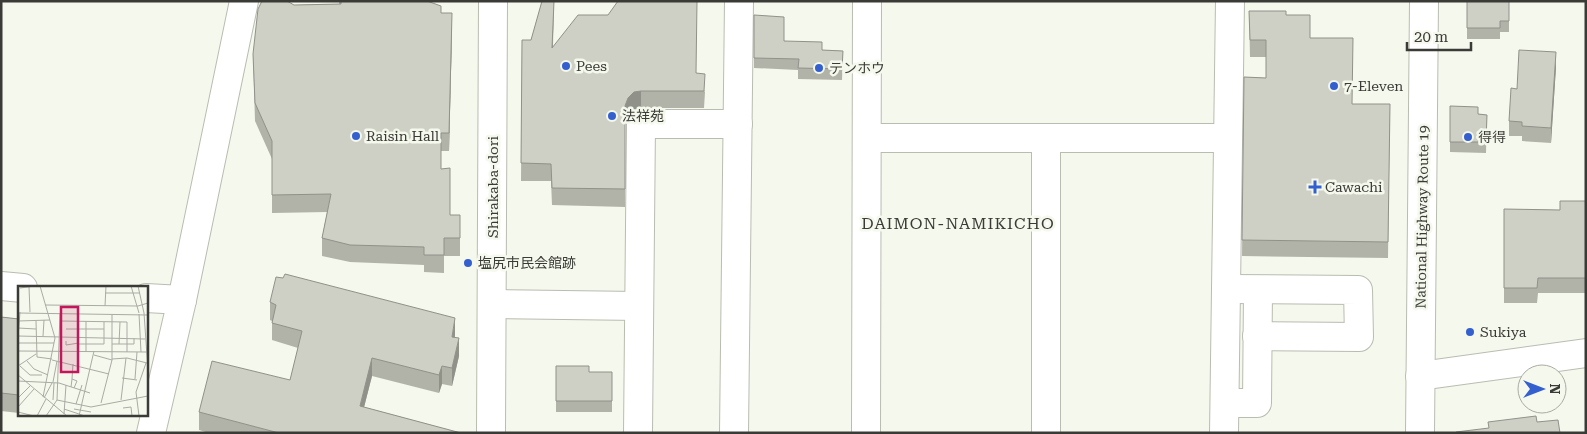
<svg xmlns="http://www.w3.org/2000/svg" width="1587" height="434" font-family="'Roboto Serif','Noto Sans JP',serif">
<style>
.lines{fill:none;stroke-linecap:round;stroke-linejoin:round}
.minor-casing{stroke:#b9bcb1;stroke-width:30}
.highway-casing{stroke:#b9bcb1;stroke-width:30}
.minor{stroke:#fff;stroke-width:28}
.highway{stroke:#fff;stroke-width:28}
.wall{fill:#b1b3a9}
.shaded-wall{fill:#90928a}
.building{fill:#ced0c5;stroke:#90928a}
.poi-dot{fill:#335fcf;stroke:#f5f8ed;stroke-width:2}
.labels{text-anchor:middle;dominant-baseline:central;stroke-width:5;stroke-linejoin:round;paint-order:stroke}
.poi-label{font-size:14px;fill:#3a3b36;stroke:#f5f8ed;text-anchor:start}
.street-label{font-size:14px;fill:#3a3b36;stroke:#f5f8ed}
.quarter-label{font-size:16px;letter-spacing:1px;fill:#3a3b36;stroke:#f5f8ed}
.inset-road{fill:none;stroke:#aaaca4;stroke-width:1}
.view{fill:#c2185b;fill-opacity:0.15;stroke:#c2185b;stroke-width:2.5}
.inset-edge{fill:none;stroke:#3a3b36;stroke-width:2.5}
</style>
<rect width="100%" height="100%" fill="#f5f8ed"/>
<g class="lines">
<!-- minor casing -->
<g class="minor-casing">
<g id="minor">
<path d="M868,138H1227"/>
<path d="M1,286L23,288"/>
<path d="M1226,289L1358,290L1359,337L1257,336"/>
<path d="M146,298L182,300"/>
<path d="M492,304L638,306"/>
<path d="M1420,376L1586,353"/>
<path d="M1225,403H1257L1258,290"/>
<path d="M151,433L182,300L244,1"/>
<path d="M491,433L493,1"/>
<path d="M638,433L641,124H738"/>
<path d="M734,433L739,1"/>
<path d="M866,433L867,1"/>
<path d="M1046,433V139"/>
<path d="M1224,433L1230,1"/>
</g>
</g>
<!-- highway casing -->
<g class="highway-casing">
<path id="highway" d="M1420,433L1424,1"/>
</g>
<!-- minor -->
<use href="#minor" class="minor"/>
<!-- highway -->
<use href="#highway" class="highway"/>
</g>
<!-- wall -->
<g class="wall">
<path d="M339,1H427L441,13L452,31L449,151H441V169L450,215H460V256H444V273L424,272V265L350,262L322,256V238L327,212L272,213V159L255,121L253,54L294,5L339,4Z"/>
<path d="M542,1H554L553,47L696,73L705,92L704,108H641L634,110L628,116L625,124V207L552,205L551,181H521L522,40H531Z"/>
<path d="M1467,1H1509V32H1500V39H1467Z"/>
<path d="M1249,11L1286,15L1310,38L1352,104H1390L1388,258L1242,256L1244,77L1266,78V57H1250Z"/>
<path d="M754,15L784,41L822,50L843,51L842,80L798,79V70L754,68Z"/>
<path d="M1556,67L1551,143L1522,141V136H1509V121L1517,89Z"/>
<path d="M1450,106L1478,114L1487,115L1486,153L1450,152Z"/>
<path d="M1586,201V293H1538L1537,303H1504V209L1560,210Z"/>
<path d="M270,302L455,335V337L459,356L452,386L442,384L439,393L372,376L364,407L461,433H209L199,430V412L290,380L298,348L272,340V321L270,320Z"/>
<path d="M1,317L19,319V413L1,411Z"/>
<path d="M556,366L589,372H612V412H556Z"/>
</g>
<!-- shaded-wall -->
<g class="shaded-wall">
<path d="M554,1L552,65V48Z"/>
<path d="M452,13V31L449,151V133Z"/>
<path d="M1556,52V67L1551,143V128Z"/>
<path d="M641,91V108L634,110L628,116L625,124V207V106L628,98L634,92Z"/>
<path d="M455,318V335L452,354V337Z"/>
<path d="M459,338V356L452,386V368Z"/>
<path d="M372,358V376L360,423V406Z"/>
<path d="M442,366V384L439,393V375Z"/>
</g>
<!-- building -->
<g class="building">
<path d="M262,1H287L294,5L341,4V1H427L441,6V13H452L449,133H441V169L450,168V215H460V238H444V255H424V247L350,245L322,238L331,194L272,195V141L255,103L253,54L258,9Z"/>
<path d="M542,1H554L552,48L578,15H608L618,1H697L696,73L705,74L704,91H641L634,92L628,98L625,106V189L552,188L551,164L521,163L522,40H531Z"/>
<path d="M1467,1H1509V21H1500V28H1467Z"/>
<path d="M1249,11H1286V15H1310V38H1353L1352,104H1390L1388,242L1242,240L1244,77L1266,78V40H1250Z"/>
<path d="M754,15L784,17V41L822,42V50L843,51L842,69L798,68L799,59L754,58Z"/>
<path d="M1519,50L1556,52L1551,128L1522,126V122L1509,121L1511,88L1517,89Z"/>
<path d="M1450,106L1478,107V114L1487,115L1486,142H1450Z"/>
<path d="M1560,201H1586V278H1538L1537,288H1504V209L1560,210Z"/>
<path d="M285,274L455,318L452,337L459,338L452,368L442,366L439,375L372,358L360,406L461,433H279L199,412L212,361L290,380L302,331L272,323L276,305L270,302L276,277L283,278Z"/>
<path d="M1,317L19,319V395L1,393Z"/>
<path d="M556,366H589V372H612V401H556Z"/>
<path d="M1536,416L1537,422L1558,420L1560,433H1456V432L1489,428L1488,422Z"/>
</g>
<!-- markers -->
<g class="poi-dot">
<circle cx="566" cy="66" r="5"/>
<circle cx="819" cy="68" r="5"/>
<circle cx="1334" cy="86" r="5"/>
<circle cx="612" cy="116" r="5"/>
<circle cx="356" cy="136" r="5"/>
<circle cx="1468" cy="137" r="5"/>
<path d="M1312.5 179.5h5v5h5v5h-5v5h-5v-5h-5v-5h5z"/>
<circle cx="468" cy="263" r="5"/>
<circle cx="1470" cy="332" r="5"/>
</g>
<g class="labels">
<!-- poi labels -->
<g class="poi-label">
<text x="576" y="66">Pees</text>
<text x="829" y="68">テンホウ</text>
<text x="1344" y="86">7-Eleven</text>
<text x="622" y="116">法祥苑</text>
<text x="366" y="136">Raisin Hall</text>
<text x="1478" y="137">得得</text>
<text x="1325" y="187">Cawachi</text>
<text x="478" y="263">塩尻市民会館跡</text>
<text x="1480" y="332">Sukiya</text>
</g>
<!-- street labels -->
<g class="street-label">
<text transform="translate(493 187) rotate(-90)">Shirakaba-dori</text>
<text transform="translate(1422 217) rotate(-89)">National Highway Route 19</text>
</g>
<!-- quarter labels -->
<g class="quarter-label">
<text x="958" y="223">DAIMON-NAMIKICHO</text>
</g>
</g>
<!-- overview -->
<g transform="translate(18 286)">
<rect width="130" height="130" fill="#f5f8ed"/>
<path class="inset-road" d="M22,0L37,52L25,111M113,0L121,27M120,0L126,27L130,84M11,1L12,26M2,2L17,0M87,7H122M27,19L120,20L130,17M87,20L88,0M0,27L130,29M121,28L123,66M0,35L32,34M18,35L19,71L34,73M42,35L109,36V66M68,35V65M0,42L18,43M48,43H86M0,50L127,53M25,50L26,34M0,52L2,26M48,55V59L61,57M0,57H36M61,58H86V36M94,58H116V52M101,58L102,36M0,65L129,66M76,69L94,74M94,73L109,72L129,77M34,74L91,88M9,75L16,83L30,89M0,80L18,68M2,80L12,89H24M0,89L49,130M104,92L119,94M54,93L55,78M117,93L119,66M0,95L41,97L72,107M35,96L39,75M53,101L54,93L59,95L56,102M0,112L12,100M26,112L34,97M35,114L36,97M39,114L42,27M103,114L108,72M83,117L94,74V28M58,118L64,99M0,121L16,103M105,122L113,121L114,130M46,123L67,130M56,123L73,126M0,126L16,130M46,128L48,99M19,130L28,113M28,130L39,114L73,121L130,110M61,130L76,65M121,130L118,106L128,77"/>
<path class="view" d="M43,21H60V86H43Z"/>
<rect width="130" height="130" class="inset-edge"/>
</g>
<!-- border -->
<rect width="1587" height="434" fill="none" stroke="#3a3b36" stroke-width="5"/>
<!-- north arrow -->
<g transform="translate(1542 389) rotate(90)"><circle r="24" fill="#f5f8ed" stroke="#aaaca4"/>
<path d="M0-4L9 19L0 12L-9 19Z" fill="#335fcf"/>
<text y="-8" font-size="14" font-weight="bold" text-anchor="middle" fill="#3a3b36">N</text>
</g>
<!-- scale -->
<path d="M1407 42v8h64v-8" fill="none" stroke="#3a3b36" stroke-width="2.5"/>
<text x="1414" y="42" font-size="15" fill="#3a3b36" stroke="#f5f8ed" stroke-width="4" paint-order="stroke">20 m</text>
</svg>
